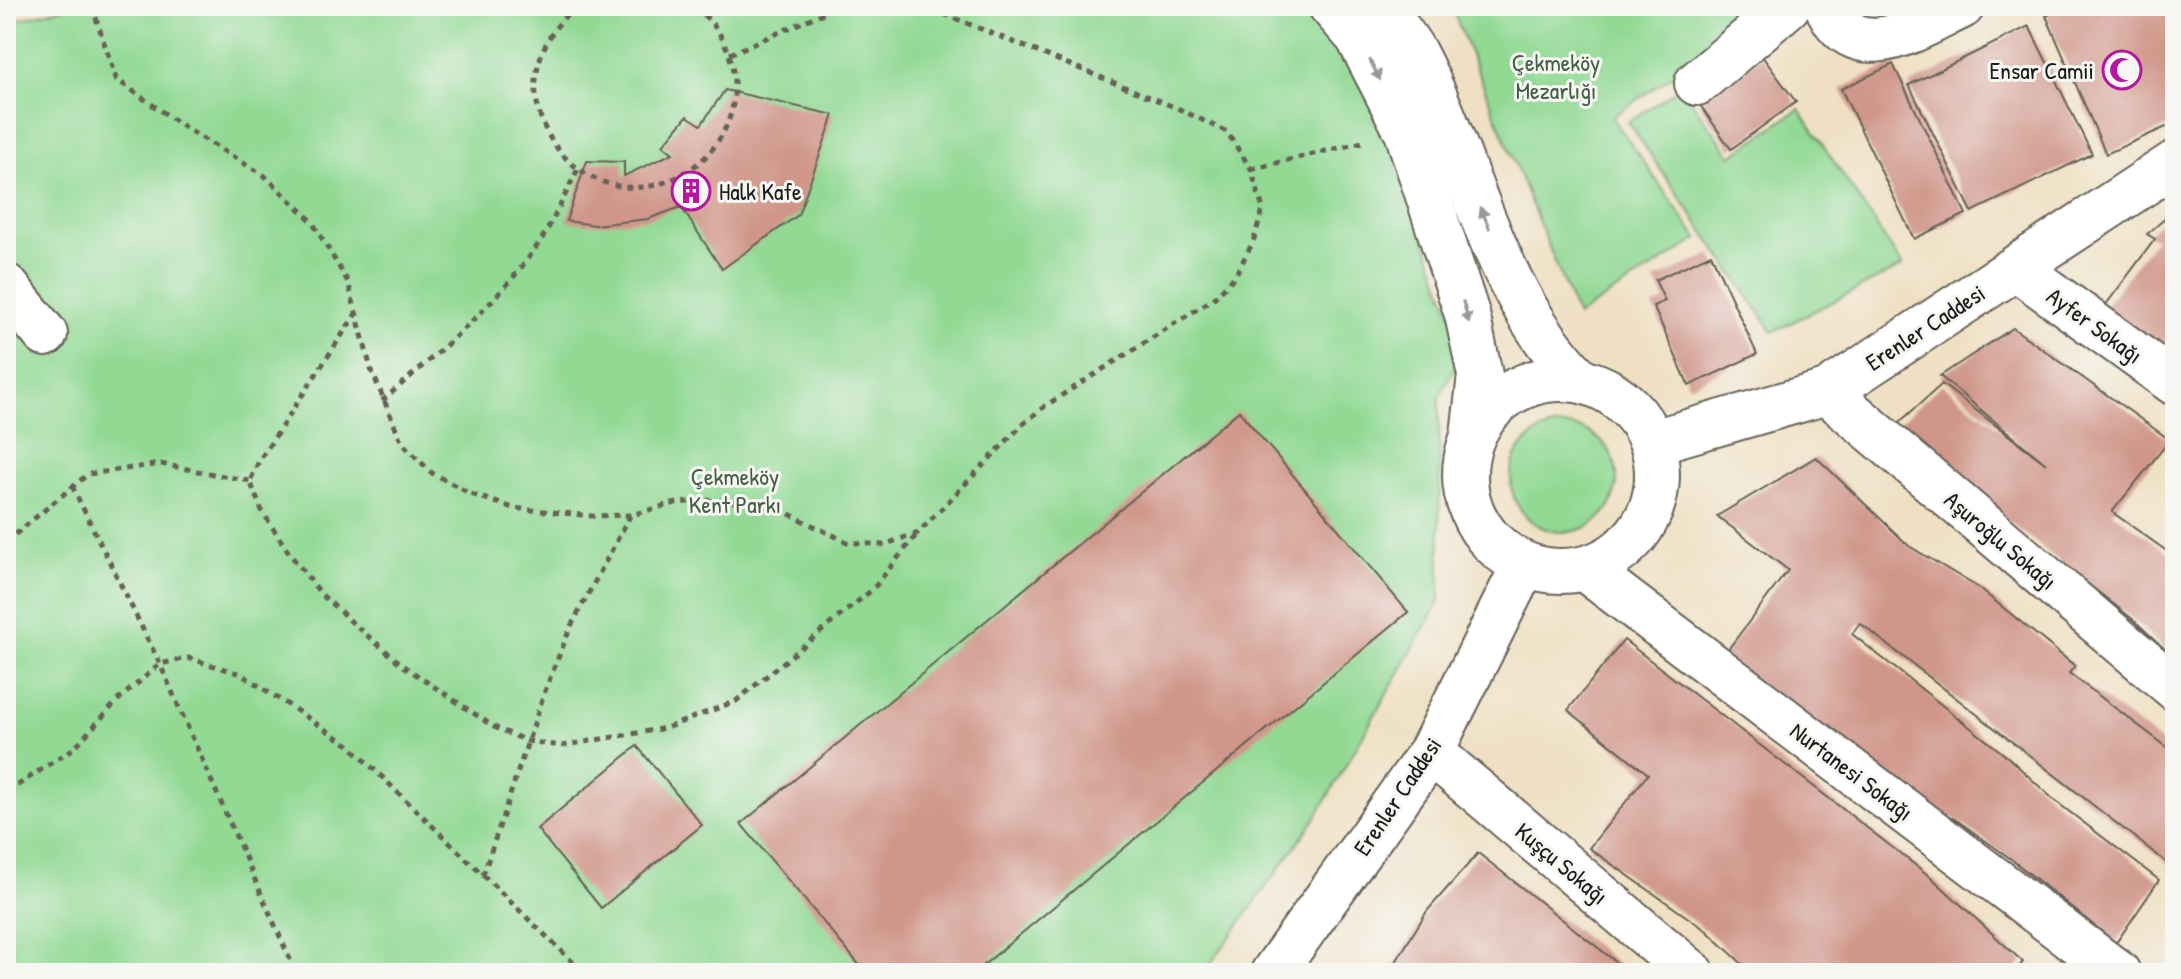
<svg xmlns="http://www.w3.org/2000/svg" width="2181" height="979" font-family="'Patrick Hand',sans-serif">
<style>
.green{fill:#92d994;stroke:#577a58;stroke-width:2}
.building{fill:#d0968a}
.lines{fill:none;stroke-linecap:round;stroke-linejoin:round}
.minor-casing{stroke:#666156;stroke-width:48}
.path{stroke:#666156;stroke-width:5;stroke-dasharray:6 6;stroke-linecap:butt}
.minor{stroke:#fff;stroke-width:44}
.oneway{fill:#999}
.labels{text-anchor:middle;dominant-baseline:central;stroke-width:6;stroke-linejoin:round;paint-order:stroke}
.park-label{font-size:24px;fill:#455e46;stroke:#f6f6f2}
.poi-label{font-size:24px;fill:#1c1c1c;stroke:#f6f6f2;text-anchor:end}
.street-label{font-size:24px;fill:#1c1c1c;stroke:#f6f6f2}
</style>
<rect width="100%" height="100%" fill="#f6f6f2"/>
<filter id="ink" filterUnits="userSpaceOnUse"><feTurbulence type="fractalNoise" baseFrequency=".0125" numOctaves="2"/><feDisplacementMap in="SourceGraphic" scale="16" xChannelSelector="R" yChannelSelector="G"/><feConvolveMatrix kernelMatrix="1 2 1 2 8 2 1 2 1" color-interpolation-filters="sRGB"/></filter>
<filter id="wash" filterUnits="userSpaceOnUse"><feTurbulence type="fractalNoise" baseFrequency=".006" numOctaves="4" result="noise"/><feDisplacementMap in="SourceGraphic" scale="32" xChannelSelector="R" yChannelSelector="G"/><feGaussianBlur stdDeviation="1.8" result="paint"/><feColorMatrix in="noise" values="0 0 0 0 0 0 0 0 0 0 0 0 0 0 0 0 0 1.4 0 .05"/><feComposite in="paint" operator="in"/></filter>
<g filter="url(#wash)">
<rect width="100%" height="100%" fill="#efe0c3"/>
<!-- green -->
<g class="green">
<path d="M71,6H1305L1364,66L1464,351L1439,397L1440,601L1315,819L1204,973H6V23Z"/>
<path d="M1451,6H1764L1754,19L1612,117L1698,239L1577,316Z"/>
<path d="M1681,87L1731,156L1799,109L1903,266L1773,332L1628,122Z"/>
<circle cx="1564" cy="479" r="53"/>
</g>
<g id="blocks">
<!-- building -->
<g class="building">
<path d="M2068,6H2175V123L2106,154L2046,16Z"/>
<path d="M2029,26L2092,154L1972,212L1909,85Z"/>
<path d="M1762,56L1796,102L1731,149L1698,102Z"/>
<path d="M1893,64L1966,214L1914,239L1841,89Z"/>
<path d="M725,90L834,115L798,215L722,269L681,207L648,219L595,225L566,221L587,161L624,162V176L673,153L663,145L687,116L701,125Z"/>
<path d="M2175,210V365L2099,314L2155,239L2147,234Z"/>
<path d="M1711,254L1757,354L1689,386L1653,306L1665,301L1655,280Z"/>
<path d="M2013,328L2170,440L2112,512L2175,557V659L2135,621L1892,429L1942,384L2046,464L1940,376Z"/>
<path d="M1239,411L1408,612L974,973H866L741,824Z"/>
<path d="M1816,457L1909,546L1979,588L2075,666L2069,673L2175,753V869L1860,623L1852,634L2010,759L2054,800L2159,880L2116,943L2011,859L1958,821L1899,788L1723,656L1788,570L1717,516Z"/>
<path d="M1624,640L1932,878L2023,962L2014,973H1752L1707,931L1589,848L1648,774L1568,710Z"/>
<path d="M637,746L702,825L601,908L537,829Z"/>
<path d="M1478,853L1630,973H1389L1427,911Z"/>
</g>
</g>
</g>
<g filter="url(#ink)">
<use href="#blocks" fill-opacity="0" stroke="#666156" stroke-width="2"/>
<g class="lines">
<!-- minor casing -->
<g class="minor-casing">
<g id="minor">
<path d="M1331,6L1358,37L1407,132L1467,314L1480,375L1473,435"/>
<path d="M1381,6C1392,22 1407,39 1416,56C1471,163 1493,294 1580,380"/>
<path d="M1827,6C1855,71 1920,26 1962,6"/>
<path d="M1697,83L1788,6"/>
<path d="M2016,268L2175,383"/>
<path d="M6,286L45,334"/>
<circle cx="1561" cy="475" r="96"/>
<path d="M1827,392L2175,688"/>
<path d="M1653,442L1827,392L2175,163"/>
<path d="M1585,569L2118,973"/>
<path d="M1431,752L1692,973"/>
<path d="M1273,973L1431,752L1524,565"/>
</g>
</g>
<!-- path -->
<g class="path">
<path d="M92,6L116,79L184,127L265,176L311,220L348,282L371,369L402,443L432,473L471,494L513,508L592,516L631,515L671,504L704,500L746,502L779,509L847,542L883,545L918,533L1022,425L1045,406L1213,299L1235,276L1253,242L1263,209L1251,169L1227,132L1177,108L924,6"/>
<path d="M576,6C468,101 600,249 702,160C720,144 732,120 734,96C736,60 723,26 692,6"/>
<path d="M730,54L839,6"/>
<path d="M1251,169L1363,142"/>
<path d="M357,312L259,461L250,481L262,511L289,553L322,595L356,626L405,667L494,727L527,741L561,746L666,728L736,701L873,589L917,534"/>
<path d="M382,401C438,352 500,303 541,240C555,218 566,192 578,169"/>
<path d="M72,486L160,664L296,973"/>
<path d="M6,542L88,474L161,464L250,481"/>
<path d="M6,789L18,785L74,748L118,700L160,664L188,658L241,674L349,745L584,973"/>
<path d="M483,875L546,688L571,626L630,516"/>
</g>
<!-- minor -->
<use href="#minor" class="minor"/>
</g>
<!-- one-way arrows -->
<defs><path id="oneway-solid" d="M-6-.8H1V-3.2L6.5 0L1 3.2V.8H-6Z" transform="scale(2)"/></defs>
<g class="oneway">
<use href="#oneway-solid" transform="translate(1375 70) rotate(63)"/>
<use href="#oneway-solid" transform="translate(1485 218) rotate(-113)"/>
<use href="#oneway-solid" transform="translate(1466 312) rotate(74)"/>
</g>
</g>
<!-- icons -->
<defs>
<g id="mosque-ring" transform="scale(2)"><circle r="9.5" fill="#f6f6f2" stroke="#b5179e" stroke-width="1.5"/><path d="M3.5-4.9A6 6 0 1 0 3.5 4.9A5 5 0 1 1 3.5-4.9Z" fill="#b5179e"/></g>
<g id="building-ring" transform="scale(2)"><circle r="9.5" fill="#f6f6f2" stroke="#b5179e" stroke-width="1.5"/><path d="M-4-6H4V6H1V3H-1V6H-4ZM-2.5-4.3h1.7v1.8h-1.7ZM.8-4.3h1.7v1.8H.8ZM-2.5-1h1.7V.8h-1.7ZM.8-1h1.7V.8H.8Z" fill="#b5179e"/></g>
</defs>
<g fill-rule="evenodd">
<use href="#mosque-ring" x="2122" y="70"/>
<use href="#building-ring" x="691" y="191"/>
</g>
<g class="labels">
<!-- park labels -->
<g class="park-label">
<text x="1556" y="62">Çekmeköy<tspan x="1556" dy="28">Mezarlığı</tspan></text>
<text x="735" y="476">Çekmeköy<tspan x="735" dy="28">Kent Parkı</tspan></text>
</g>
<!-- poi labels -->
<g class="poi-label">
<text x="2094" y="70">Ensar Camii</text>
<text x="719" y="191" text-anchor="start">Halk Kafe</text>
</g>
<!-- street labels -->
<g class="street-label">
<text transform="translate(2095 325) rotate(36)">Ayfer Sokağı</text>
<text transform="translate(1925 327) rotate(-33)">Erenler Caddesi</text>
<text transform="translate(2001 540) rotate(40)">Aşuroğlu Sokağı</text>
<text transform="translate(1852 771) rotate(37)">Nurtanesi Sokağı</text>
<text transform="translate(1397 796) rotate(-56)">Erenler Caddesi</text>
<text transform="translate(1562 863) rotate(40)">Kuşçu Sokağı</text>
</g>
</g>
<!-- margin -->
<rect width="2181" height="979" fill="none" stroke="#f6f6f2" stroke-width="32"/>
</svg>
